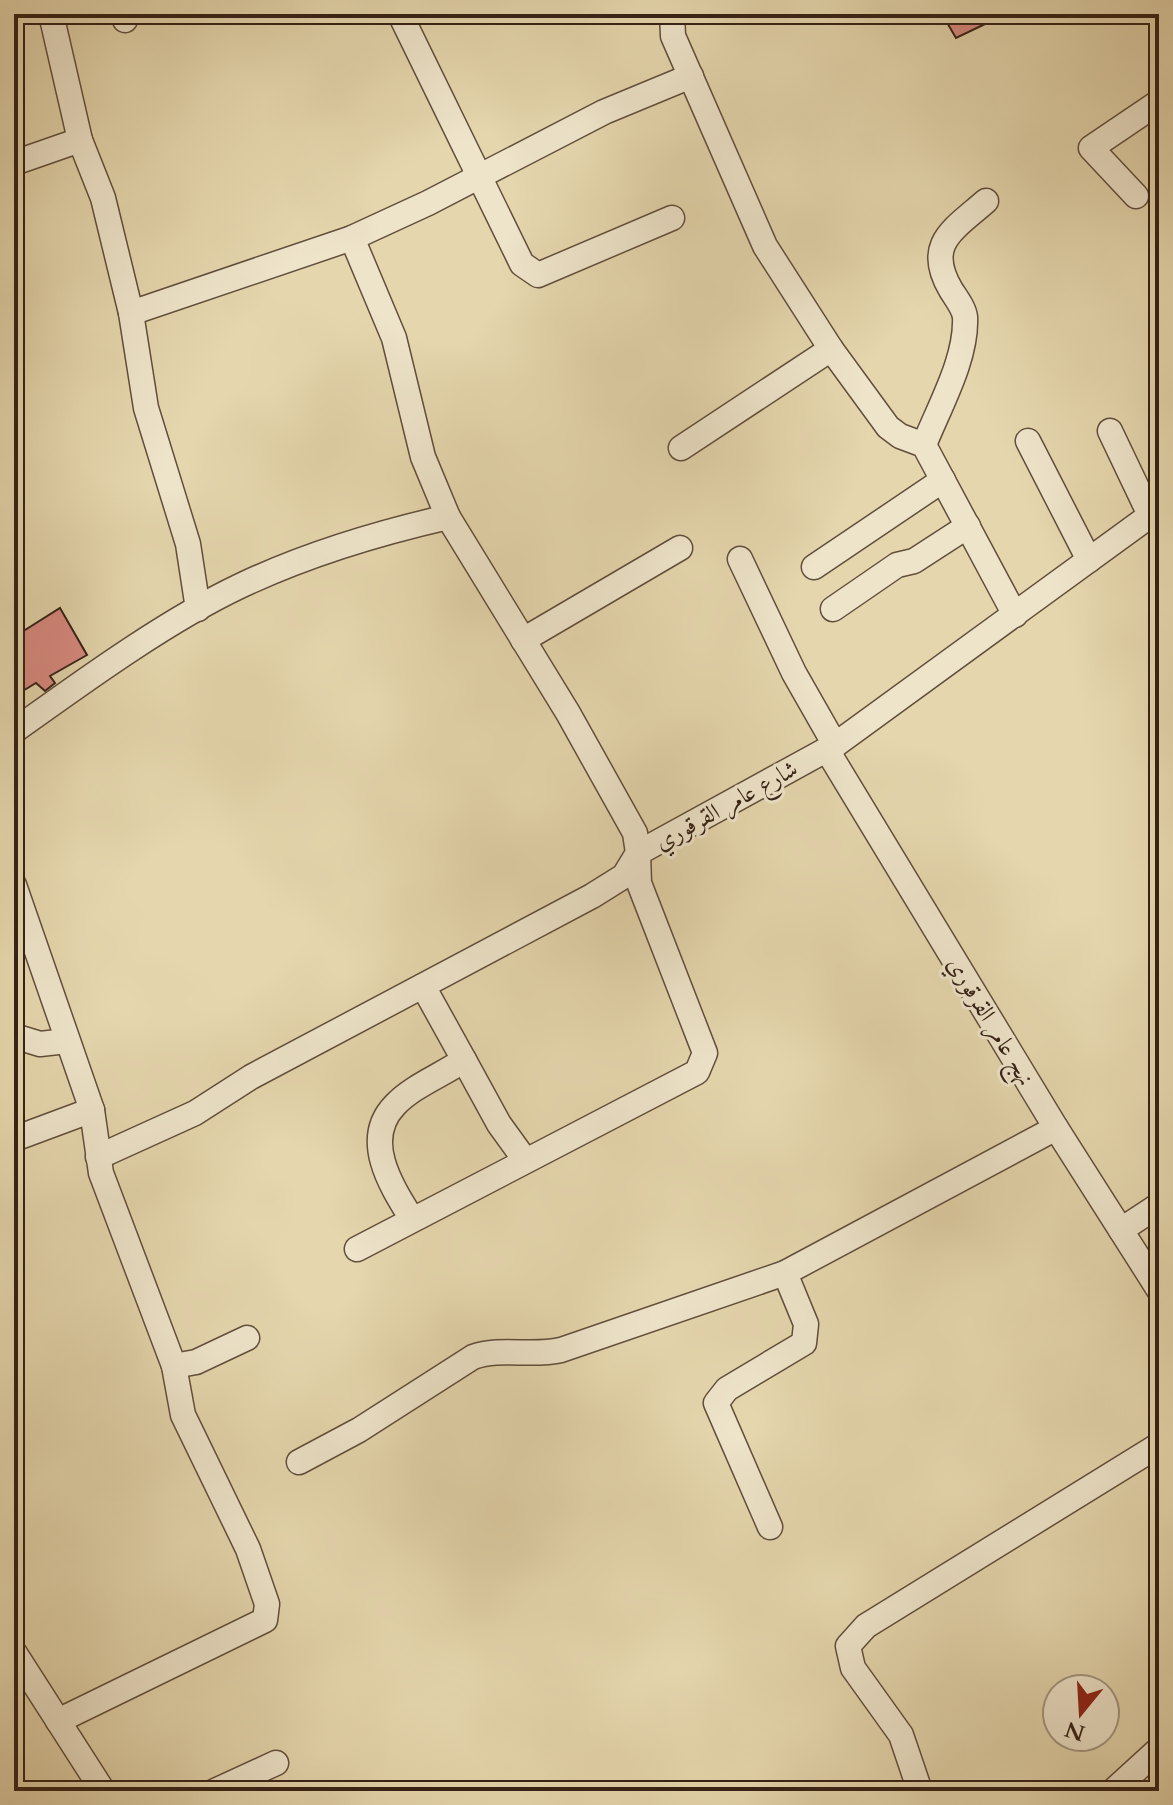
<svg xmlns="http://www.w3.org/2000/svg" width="1173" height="1805" font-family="Cardo,Amiri,serif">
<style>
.building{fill:#d98a81;stroke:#352116;stroke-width:2}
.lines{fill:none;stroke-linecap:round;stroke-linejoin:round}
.minor-casing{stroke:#614e3c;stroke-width:27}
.minor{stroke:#eee4ca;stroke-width:24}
.labels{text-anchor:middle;stroke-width:6;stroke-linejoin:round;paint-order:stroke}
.street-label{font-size:24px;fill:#352116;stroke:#eee4ca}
</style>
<rect width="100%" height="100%" fill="#e5d6ad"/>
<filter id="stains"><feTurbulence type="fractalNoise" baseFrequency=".0025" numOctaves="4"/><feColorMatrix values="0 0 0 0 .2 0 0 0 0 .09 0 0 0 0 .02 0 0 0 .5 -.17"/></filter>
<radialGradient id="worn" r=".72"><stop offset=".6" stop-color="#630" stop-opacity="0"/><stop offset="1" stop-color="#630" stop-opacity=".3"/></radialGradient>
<g class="building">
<polygon points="942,14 1006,14 956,38"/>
<polygon points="60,608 87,655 50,676 55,683 45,691 36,683 21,692 14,690 14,637"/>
</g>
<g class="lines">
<g class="minor-casing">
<g id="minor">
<polyline points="51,14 80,140 103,198 131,313 146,408 188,544 198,609"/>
<polyline points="123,14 125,20"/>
<polyline points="400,14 522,264 538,275 672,218"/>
<polyline points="672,14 673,36 765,246 831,349 888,427 900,436 924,445 1015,615"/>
<polyline points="14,163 80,140"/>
<polyline points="1136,196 1091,148 1159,102"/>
<polyline points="352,238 394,338 423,457 448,517"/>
<polyline points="131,313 352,238 428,203 604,112 691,76"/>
<polyline points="1110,431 1150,515"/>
<polyline points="1028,441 1089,560"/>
<path d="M924 445C939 407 967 359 965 317 964 308 956 298 951 290 924 244 953 230 986 201"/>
<polyline points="681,448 831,349"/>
<polyline points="740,559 794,673 835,745"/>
<polyline points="814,567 943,480"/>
<polyline points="833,609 897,565 914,561 968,526"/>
<polyline points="523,640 680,548"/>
<path d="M14 731C81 683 166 621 240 586 305 555 378 533 448 517L568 713 635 833 638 853 624 876 592 896 251 1077 195 1113 98 1157"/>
<polyline points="827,750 1056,1128 1159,1290"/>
<polyline points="14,885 92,1110 101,1173 174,1366 183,1415 248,1549 267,1604 265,1620 58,1721"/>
<polyline points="14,1036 40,1044 67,1041"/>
<polyline points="464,1060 499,1124 525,1160"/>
<polyline points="14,1139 92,1110"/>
<path d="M412 1219C392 1187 361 1140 395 1105 413 1086 442 1075 464 1060L423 986"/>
<polyline points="1121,1230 1159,1205"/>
<polyline points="357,1249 697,1072 705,1053 639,883 638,853 835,745 1159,509"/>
<polyline points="174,1366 196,1362 247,1338"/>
<path d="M299 1462 359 1430 473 1357C501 1347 531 1357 561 1350L785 1273 1056 1128"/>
<polyline points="770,1527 716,1403 727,1389 804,1343 806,1324 785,1273"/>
<polyline points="14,1652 103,1791"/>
<polyline points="215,1791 276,1763"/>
<polyline points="920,1791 901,1735 853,1668 848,1646 866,1626 1159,1445"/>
<polyline points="1113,1791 1159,1749"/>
</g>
</g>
<use href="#minor" class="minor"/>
</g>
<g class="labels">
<g class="street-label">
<text transform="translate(726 805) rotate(-29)" y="8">شارع عامر القرقوري</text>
<text transform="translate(991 1021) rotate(59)" y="8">نهج عامر القرقوري</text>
</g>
</g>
<rect width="1173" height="1805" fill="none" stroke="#e5d6ad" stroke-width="48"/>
<rect x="16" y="16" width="1141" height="1773" fill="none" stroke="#352116" stroke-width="4"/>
<rect x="24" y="24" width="1125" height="1757" fill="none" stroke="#352116" stroke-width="2"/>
<g transform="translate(1081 1713) rotate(198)"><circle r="38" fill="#eee4ca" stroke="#a49682" stroke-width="2"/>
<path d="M0-6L14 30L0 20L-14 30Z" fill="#8f2418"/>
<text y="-12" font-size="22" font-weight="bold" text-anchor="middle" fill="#352116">N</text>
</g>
<rect width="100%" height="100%" filter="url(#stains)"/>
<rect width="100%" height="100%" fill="url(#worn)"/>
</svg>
